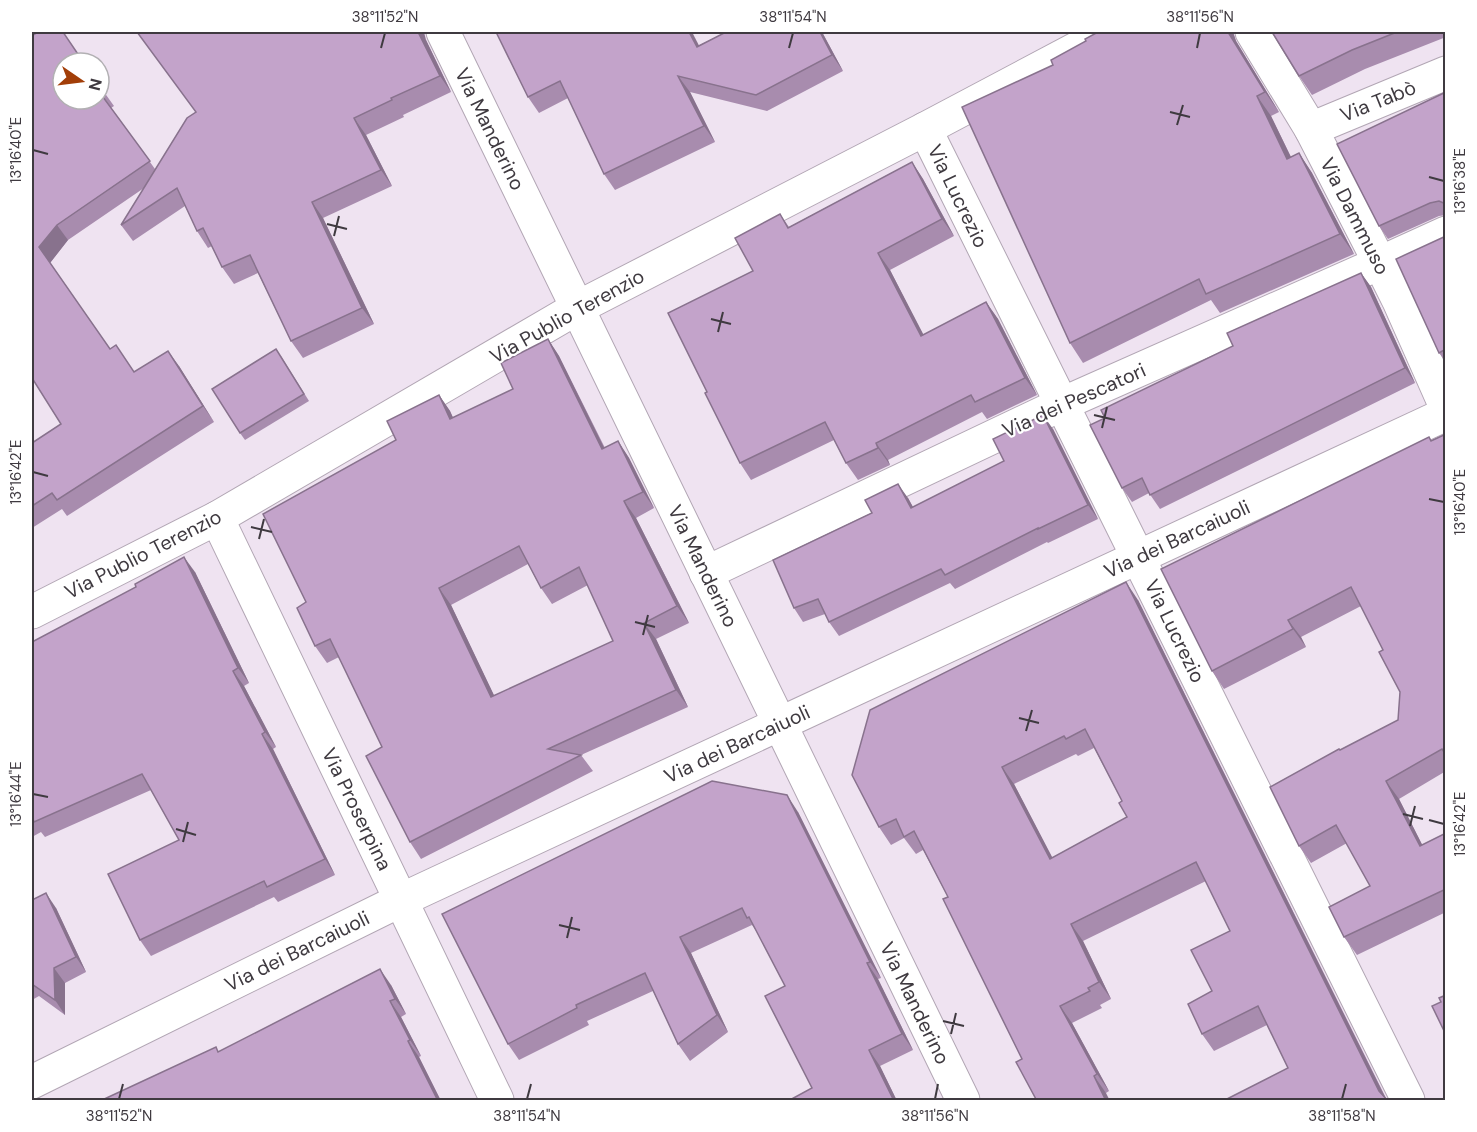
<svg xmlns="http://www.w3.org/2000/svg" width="1477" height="1132" font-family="'DM Sans',sans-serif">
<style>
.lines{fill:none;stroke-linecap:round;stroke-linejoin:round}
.minor-casing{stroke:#b2a6b4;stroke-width:35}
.minor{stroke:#fff;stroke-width:33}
.wall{fill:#a88cae;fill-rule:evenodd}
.shaded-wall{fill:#88728d}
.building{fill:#c3a3ca;stroke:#88728d;stroke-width:1.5;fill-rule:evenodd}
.ticks{fill:none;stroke:#3f3a40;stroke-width:2}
.labels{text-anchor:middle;stroke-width:4.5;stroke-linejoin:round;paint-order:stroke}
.street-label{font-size:20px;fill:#3f3a40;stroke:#fff}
.neatline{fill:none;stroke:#3f3a40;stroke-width:2}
.ticks-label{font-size:15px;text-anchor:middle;fill:#3f3a40}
</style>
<rect width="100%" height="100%" fill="#efe3f1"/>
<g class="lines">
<g class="minor-casing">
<g id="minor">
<polyline points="443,32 963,1100"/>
<polyline points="1252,32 1311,129 1385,273 1399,301 1446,407"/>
<polyline points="925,129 1408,1100"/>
<polyline points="1311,129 1446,73"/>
<polyline points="217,518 497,1100"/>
<polyline points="706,573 1062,404 1380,263 1446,233"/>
<polyline points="32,612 217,518 577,308 925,129 1108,32"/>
<polyline points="32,1082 401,900 1446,414"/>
</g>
</g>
<use href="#minor" class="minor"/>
</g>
<g class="wall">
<polygon points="496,32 699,45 726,32 822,32 843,71 767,111 690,92 715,142 615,190 604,174 568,98 539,113 528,97"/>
<polygon points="1233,32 1236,41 1279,112 1271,116 1291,157 1299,153 1312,173 1354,254 1220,313 1211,300 1083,363 1070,343 1053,65 1086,41"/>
<polygon points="1272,32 1446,32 1446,37 1365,69 1312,95 1299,76"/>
<polygon points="32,36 99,85 114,106 111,108 155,169 426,40 451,92 403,115 404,117 366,135 392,186 323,218 374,324 303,358 291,341 258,273 234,284 222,267 212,246 208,248 197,231 185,206 133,241 121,225 144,188 68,240 50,263 110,349 134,372 179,366 214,422 67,516 62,509 32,528 32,443 61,424"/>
<polygon points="1446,92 1446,215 1439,216 1388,239 1379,226"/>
<polygon points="912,162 923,179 954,236 890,270 923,335 986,302 998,319 1037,395 987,419 982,412 888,460 890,465 858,480 846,463 834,440 751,480 740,463 707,392 753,271 780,214 789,227"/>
<polygon points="1446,236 1446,362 1439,353"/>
<polygon points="1361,273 1371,287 1415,383 1160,509 1149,493 1132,502 1122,488 1105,418 1233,346"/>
<path d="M548 339 559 356 605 448 618 441 629 458 654 508 636 518 689 623 656 639 688 707 581 755 593 771 421 859 410 842 382 747 339 657 327 663 315 646 306 602 396 440 439 395 450 411 453 418 513 389ZM528 564 541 588 552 604 588 585 613 641 494 696 451 605Z"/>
<polygon points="281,356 309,401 245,440 240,433"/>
<polygon points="1053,429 1098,519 1048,543 1047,542 955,589 950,583 839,636 829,622 825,614 803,622 794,608 872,513 908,498 913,507 1004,461"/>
<polygon points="1446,434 1446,771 1399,799 1422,845 1446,833 1446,912 1357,955 1344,937 1370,886 1347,843 1311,863 1299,846 1340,750 1398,720 1400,692 1383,650 1361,606 1301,637 1306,647 1224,689 1212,671 1429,437 1432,441"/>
<polygon points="195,572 249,683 244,686 276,747 273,749 335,875 278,902 274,897 151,956 140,940 179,840 151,790 45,837 41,832 32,837 32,642"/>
<path d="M1138 600 1386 1098 1288 1068 1267 1025 1214 1051 1202 1034 1212 991 1230 931 1206 881 1083 941 1111 999 1100 1005 1102 1008 1072 1023 1109 1091 1106 1093 1022 1059 948 897 923 850 916 854 904 838 891 845 879 827ZM1094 748 1122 801 1127 817 1052 858 1014 784 1076 754 1078 756Z"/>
<polygon points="798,812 881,978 878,979 913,1050 880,1066 897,1101 788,1101 812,1088 785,986 757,932 752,925 691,953 728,1032 690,1061 678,1044 653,991 587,1021 589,1025 519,1060 508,1044"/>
<polygon points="32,900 56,908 86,972 65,983 65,1015 39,996 32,1000"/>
<polygon points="391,985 406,1014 401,1017 421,1056 419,1057 441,1101 100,1101 219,1052"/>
</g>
<g class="shaded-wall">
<polygon points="418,32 424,32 426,40 451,92 440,76"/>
<polygon points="689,32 692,32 708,63 697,47"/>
<polygon points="820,32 822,32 843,71 832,55"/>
<polygon points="1228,32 1233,32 1236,41 1279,112 1265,92"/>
<polygon points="678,76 690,92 715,142 704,126"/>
<polygon points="1257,96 1271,116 1301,178 1287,159"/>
<polygon points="354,118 366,135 392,186 381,170"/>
<polygon points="1299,153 1312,173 1354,254 1340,234"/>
<polygon points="912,162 923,179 954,236 942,219"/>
<polygon points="312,202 323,218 374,324 362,308"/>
<polygon points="57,225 68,240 50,263 39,247"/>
<polygon points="878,253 890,270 933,353 921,336"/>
<polygon points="1361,273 1371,287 1415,383 1405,368"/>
<polygon points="986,302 998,319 1037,395 1025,378"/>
<polygon points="548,339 559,356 613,466 602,449"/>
<polygon points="168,351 179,366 214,422 203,406"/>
<polygon points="439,395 450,411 461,435 450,419"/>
<polygon points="1043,415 1053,429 1098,519 1088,505"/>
<polygon points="618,441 629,458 654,508 643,492"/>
<polygon points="876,443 888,460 890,465 878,448"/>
<polygon points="898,484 908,498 921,522 911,508"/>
<polygon points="624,501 636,518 689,623 677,606"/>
<polygon points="184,557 195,572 249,683 238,668"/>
<polygon points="1126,582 1138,600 1387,1101 1379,1091"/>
<polygon points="439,588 451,605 503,714 491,697"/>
<polygon points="1288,620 1301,637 1306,647 1293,629"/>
<polygon points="644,623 656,639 688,707 676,690"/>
<polygon points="233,671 244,686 276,747 265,732"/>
<polygon points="262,734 273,749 335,875 325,859"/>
<polygon points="1002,767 1014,784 1062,876 1050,859"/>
<polygon points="1386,781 1399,799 1432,864 1420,846"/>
<polygon points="787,795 798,812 881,978 870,962"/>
<polygon points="46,893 56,908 86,972 76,957"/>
<polygon points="1071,924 1083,941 1111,999 1099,982"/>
<polygon points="680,937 691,953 728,1032 717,1015"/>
<polygon points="867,963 878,979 913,1050 902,1034"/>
<polygon points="54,968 65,983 65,1015 55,1000"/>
<polygon points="380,969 391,985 406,1014 395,999"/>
<polygon points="390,1001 401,1017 421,1056 410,1040"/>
<polygon points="1060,1006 1072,1023 1109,1091 1097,1074"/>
<polygon points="408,1041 419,1057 441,1101 438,1101"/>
<polygon points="869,1050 880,1066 897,1101 894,1101"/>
<polygon points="1094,1076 1106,1093 1110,1101 1106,1101"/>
</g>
<g class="building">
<polygon points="38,32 63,32 84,63 63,63 63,99 99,99 99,85 103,91 100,93 150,161 57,225 39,247 110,349 116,345 134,372 168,351 203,406 57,500 52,493 32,506 32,443 61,424 32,378 32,36"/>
<polygon points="137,32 418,32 440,76 391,98 392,100 354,118 381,170 312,202 362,308 291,341 250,255 222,267 203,228 197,231 177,188 121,225 187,118 196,112"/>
<polygon points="496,32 689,32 697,47 726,32 820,32 832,55 756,95 678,76 704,126 604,174 560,81 528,97"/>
<polygon points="1098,32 1228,32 1265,92 1257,96 1287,159 1299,153 1340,234 1206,294 1199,279 1070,343 962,107 1053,65 1051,60 1086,41 1085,39"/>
<polygon points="1272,32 1397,32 1352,50 1299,76"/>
<polygon points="1446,92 1446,204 1439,201 1430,203 1379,226 1337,144"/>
<polygon points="912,162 942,219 878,253 921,336 986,302 1025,378 975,402 971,395 876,443 878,448 846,463 825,422 740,463 705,393 707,392 668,313 753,271 735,238 780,214 788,228"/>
<polygon points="1446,236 1446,349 1439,353 1396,259"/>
<polygon points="1361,273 1405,368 1150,495 1142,478 1122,488 1090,425 1105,418 1101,410 1233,346 1227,333"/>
<path d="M548 339 602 449 618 441 643 492 624 501 677 606 644 623 676 690 548 749 581 755 410 842 366 756 382 747 330 639 315 646 297 608 306 602 263 514 396 440 387 421 439 395 450 419 513 389 501 363ZM519 546 541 588 579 567 613 641 491 697 439 588Z"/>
<polygon points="276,349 304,394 240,433 212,389"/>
<polygon points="1043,415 1088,505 1038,529 1038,528 945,575 941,569 829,622 818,599 794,608 773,560 872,513 865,500 898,484 911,508 1004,461 993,439"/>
<polygon points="1446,434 1446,755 1442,749 1386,781 1420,846 1446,833 1446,889 1344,937 1329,907 1370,886 1336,825 1299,846 1270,787 1339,749 1340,750 1398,720 1400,692 1379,652 1383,650 1351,587 1288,620 1293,629 1212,671 1161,569 1429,437 1431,441"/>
<polygon points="184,557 238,668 233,671 265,732 262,734 325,859 267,887 264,881 140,940 108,874 179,840 142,774 34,822 32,816 32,642 136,587 135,584"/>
<path d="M1126 582 1379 1091 1388 1101H1223L1288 1068 1258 1006 1202 1034 1188 1004 1212 991 1191 950 1230 931 1196 862 1071 924 1099 982 1088 988 1090 991 1060 1006 1097 1074 1094 1076 1106 1101H1037L1016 1062 1022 1059 943 899 948 897 914 831 904 837 896 819 879 827 852 775 870 710ZM1085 729 1122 801 1119 803 1127 817 1050 859 1002 767 1064 736 1066 739Z"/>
<polygon points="712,781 787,795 870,962 867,963 902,1034 869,1050 894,1101 788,1101 812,1088 765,996 785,986 749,917 747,918 742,908 680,937 717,1015 678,1044 645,973 576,1005 577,1008 508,1044 442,914"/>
<polygon points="46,893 76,957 54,968 55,1000 32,984 32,900"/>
<polygon points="380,969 395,999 390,1001 410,1040 408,1041 438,1101 255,1101 254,1099 250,1101 100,1101 216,1047 218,1052"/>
<polygon points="1446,995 1446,1035 1432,1006 1441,1002 1439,998"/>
</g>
<path class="ticks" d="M381 48 385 33M789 48 793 33M1197 48 1200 33M1170 112 1190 117M1177 125 1183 105M33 150 48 154M1429 177 1444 181M327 224 347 229M334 236 339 216M711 319 731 324M718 332 723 312M1094 415 1115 420M1102 428 1107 407M33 472 48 476M1429 499 1444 502M251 527 272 532M259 539 264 519M635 622 655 627M643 635 648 615M1019 718 1039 723M1026 731 1032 710M33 794 48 797M1403 814 1423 819M1429 820 1444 824M1410 826 1415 806M176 829 196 835M183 842 188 822M559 925 580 930M567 938 572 917M943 1021 964 1026M951 1034 956 1013M119 1099 123 1084M527 1099 531 1084M935 1099 938 1084M1342 1099 1346 1084"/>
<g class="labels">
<g class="street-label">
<text transform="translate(1378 101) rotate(-22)" y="7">Via Tabò</text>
<text transform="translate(490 129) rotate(64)" y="7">Via Manderino</text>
<text transform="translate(958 196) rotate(64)" y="7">Via Lucrezio</text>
<text transform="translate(1355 216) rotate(63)" y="7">Via Dammuso</text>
<text transform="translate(567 316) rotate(-29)" y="7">Via Publio Terenzio</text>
<text transform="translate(1074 400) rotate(-24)" y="7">Via dei Pescatori</text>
<text transform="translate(1177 539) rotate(-25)" y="7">Via dei Barcaiuoli</text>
<text transform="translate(143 554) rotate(-27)" y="7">Via Publio Terenzio</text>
<text transform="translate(703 566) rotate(64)" y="7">Via Manderino</text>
<text transform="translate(1175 631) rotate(64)" y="7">Via Lucrezio</text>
<text transform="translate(737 744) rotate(-25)" y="7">Via dei Barcaiuoli</text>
<text transform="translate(357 809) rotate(64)" y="7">Via Proserpina</text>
<text transform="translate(297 951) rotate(-26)" y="7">Via dei Barcaiuoli</text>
<text transform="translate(915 1003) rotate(64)" y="7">Via Manderino</text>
</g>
</g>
<rect width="1477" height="1132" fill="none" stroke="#ffffff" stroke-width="66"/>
<g transform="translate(81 81) rotate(104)"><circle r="28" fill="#ffffff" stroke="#b2b0b3" stroke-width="1.5"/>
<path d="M0-4.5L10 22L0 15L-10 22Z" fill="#a23e08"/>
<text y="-9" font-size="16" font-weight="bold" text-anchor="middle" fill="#3f3a40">N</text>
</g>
<rect x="33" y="33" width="1411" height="1066" class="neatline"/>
<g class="ticks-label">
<text x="385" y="22">38°11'52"N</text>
<text x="793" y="22">38°11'54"N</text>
<text x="1200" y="22">38°11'56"N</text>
<text transform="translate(16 150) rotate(-90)" y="5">13°16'40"E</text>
<text transform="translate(1460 181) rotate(-90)" y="5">13°16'38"E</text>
<text transform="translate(16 472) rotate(-90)" y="5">13°16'42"E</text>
<text transform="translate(1460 502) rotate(-90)" y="5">13°16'40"E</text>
<text transform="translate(16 794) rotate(-90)" y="5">13°16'44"E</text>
<text transform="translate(1460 824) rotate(-90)" y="5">13°16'42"E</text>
<text x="119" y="1121">38°11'52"N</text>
<text x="527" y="1121">38°11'54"N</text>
<text x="935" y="1121">38°11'56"N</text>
<text x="1342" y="1121">38°11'58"N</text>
</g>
</svg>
